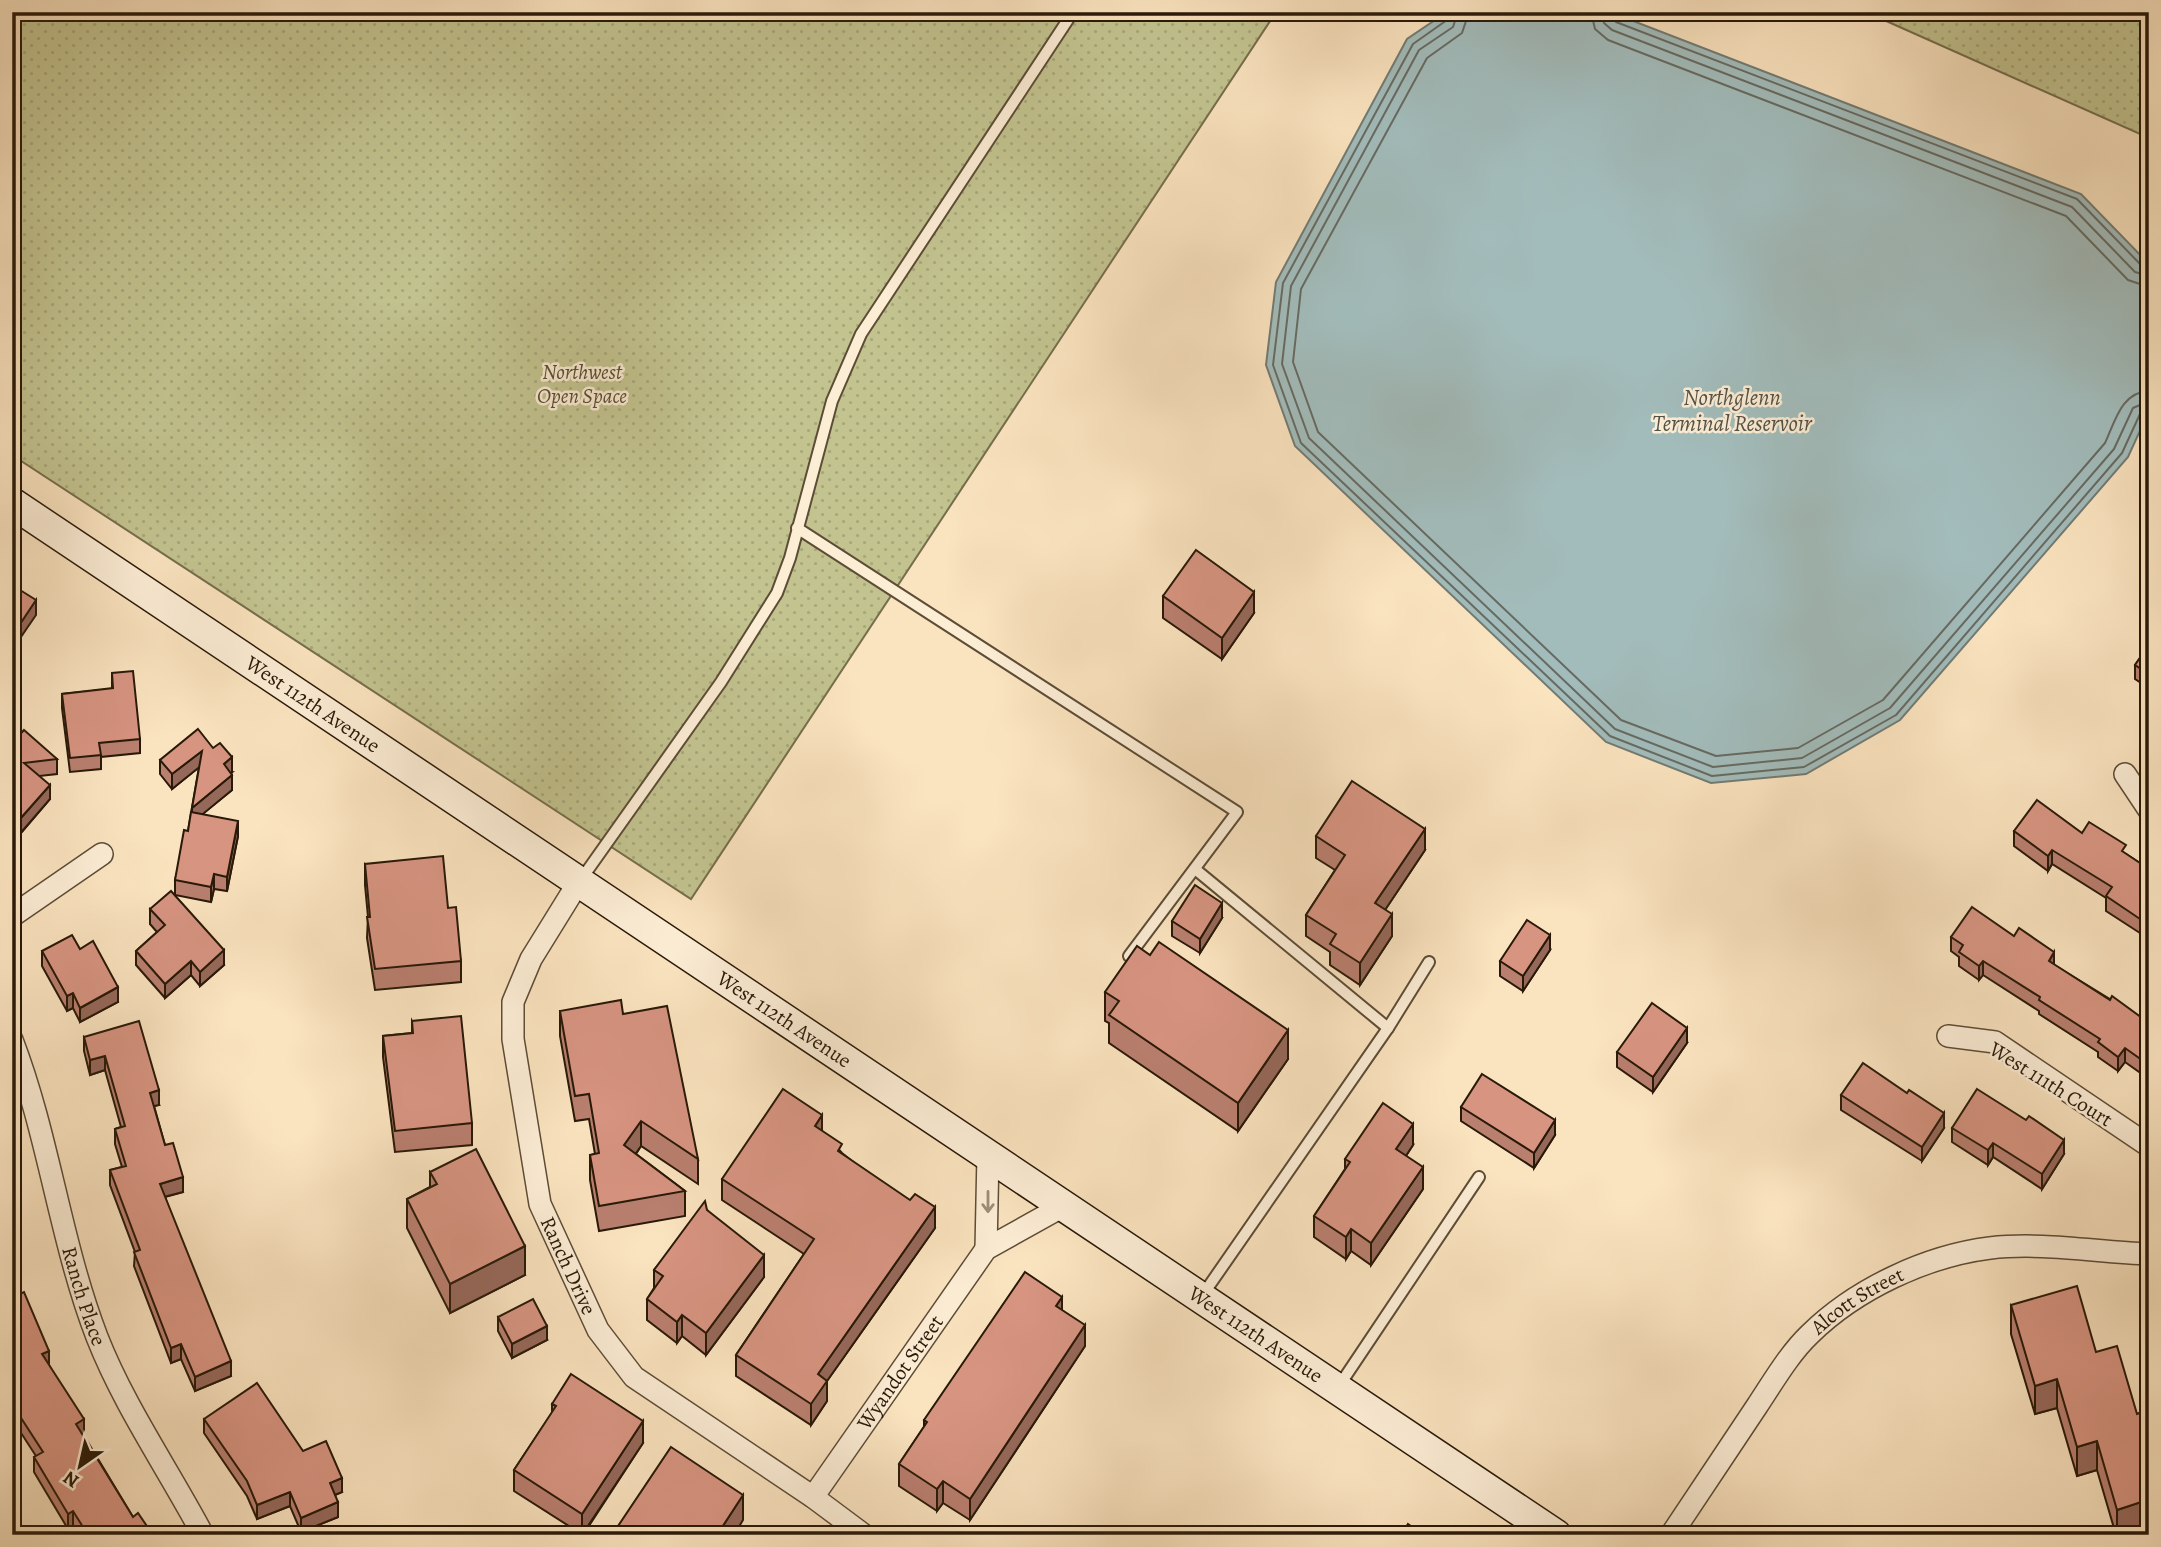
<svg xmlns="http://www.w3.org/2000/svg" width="2161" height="1547" font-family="Alegreya,serif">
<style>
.green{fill:url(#green-dots);stroke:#766e4c;stroke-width:2}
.water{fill:#a2bcbb;stroke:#727b73;stroke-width:2}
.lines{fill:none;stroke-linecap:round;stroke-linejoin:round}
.shore{stroke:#666a62;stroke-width:2}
.lane-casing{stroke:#5d4c36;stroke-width:14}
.street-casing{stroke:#5d4c36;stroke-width:24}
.secondary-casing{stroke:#291908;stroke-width:33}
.lane{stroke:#fcedd5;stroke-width:10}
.street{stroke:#fcedd5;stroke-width:21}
.secondary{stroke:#fcedd5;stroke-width:30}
.wall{fill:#b97f6f;stroke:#291908;stroke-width:2}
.shaded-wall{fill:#96685a;stroke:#291908;stroke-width:2}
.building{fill:#d79481;stroke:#291908;stroke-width:2}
.oneway{stroke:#9d8e79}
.labels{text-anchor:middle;stroke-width:5;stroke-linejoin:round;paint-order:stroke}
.park-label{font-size:21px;font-style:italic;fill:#574c30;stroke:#fcedd5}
.street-label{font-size:21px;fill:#291908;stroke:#fcedd5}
.water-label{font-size:23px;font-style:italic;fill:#535247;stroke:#fcedd5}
</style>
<defs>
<pattern id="green-dots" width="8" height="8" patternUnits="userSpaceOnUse" patternTransform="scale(1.75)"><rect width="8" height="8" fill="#c2c38f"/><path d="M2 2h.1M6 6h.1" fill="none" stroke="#a7a77a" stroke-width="1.8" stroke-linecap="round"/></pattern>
</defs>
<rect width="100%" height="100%" fill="#fae3bf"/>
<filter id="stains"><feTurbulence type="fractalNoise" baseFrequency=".00286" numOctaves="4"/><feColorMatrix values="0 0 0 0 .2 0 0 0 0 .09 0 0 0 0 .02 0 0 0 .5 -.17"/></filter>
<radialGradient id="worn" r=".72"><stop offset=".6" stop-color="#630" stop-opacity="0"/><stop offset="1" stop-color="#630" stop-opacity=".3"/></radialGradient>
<g class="green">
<polygon points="12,12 1276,12 691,899 12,455"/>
<polygon points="1866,12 2149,12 2149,138"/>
</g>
<polygon class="water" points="1447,12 1610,12 2081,194 2148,263 2149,411 2128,457 1900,720 1806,774 1711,783 1606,742 1295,446 1266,365 1276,282 1407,39"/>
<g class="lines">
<g class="shore">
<polyline points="1450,12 1447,20 1413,44 1283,283 1273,365 1301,443 1610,736 1712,776 1804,767 1896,715 2122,453 2140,414 2149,410"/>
<polyline points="1458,12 1453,27 1419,50 1291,286 1282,364 1309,438 1615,729 1713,767 1802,758 1890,708 2114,449 2133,408 2149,401"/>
<path d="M1469 12 1462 33 1427 58 1301 289 1293 362 1318 432 1621 720 1716 756 1798 748 1883 700 2105 443C2115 422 2121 392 2149 391"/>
<polyline points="1591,12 1595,29 1608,40 2066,216 2128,280 2149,287"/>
<polyline points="1602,12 1604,23 1612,30 2072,207 2135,272 2149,276"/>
<polyline points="1611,12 1616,22 2077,199 2141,265 2149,268"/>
</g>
<g class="lane-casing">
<g id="lane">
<polyline points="797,528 1237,812 1129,956"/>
<polyline points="1195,869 1388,1028 1429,962"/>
<polyline points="580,881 721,682 777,593 790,558 832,401 861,334 1073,12"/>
<polyline points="1202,1296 1388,1028"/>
<polyline points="1339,1386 1479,1177"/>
</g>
</g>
<g class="street-casing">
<g id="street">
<polyline points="2125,774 2149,810"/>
<path id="s1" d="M578 883 531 959 513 1002V1039L540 1204 598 1330 634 1377 813 1497 864 1535"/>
<polyline points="12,916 102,854"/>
<polyline points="1948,1036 1995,1042 2149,1146"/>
<path id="s2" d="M12 1040C49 1136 60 1241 97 1337 124 1406 168 1469 203 1535"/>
<polyline points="986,1249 988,1154"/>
<path id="s3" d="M813 1497 986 1249 1065 1205"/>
<path id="s4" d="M1671 1535C1700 1492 1728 1449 1757 1406 1773 1382 1789 1354 1810 1334 1856 1289 1926 1256 1990 1248 2042 1242 2096 1252 2149 1254"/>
</g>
</g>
<g class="secondary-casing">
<g id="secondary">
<path id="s5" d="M12 503 1556 1535"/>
</g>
</g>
<use href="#lane" class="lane"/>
<use href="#street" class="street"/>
<use href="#secondary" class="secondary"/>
</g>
<g class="wall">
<polygon points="1163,596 1254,613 1222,659 1163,618"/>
<polygon points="2149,645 2149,695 2144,691 2144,685 2135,679 2135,665"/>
<polygon points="112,673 140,739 140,753 101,757 101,769 70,772 62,708 62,694 112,689"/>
<polygon points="12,743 57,759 57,774 39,776 50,799 15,840 16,856 12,859"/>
<polygon points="160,760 232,772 230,773 232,790 202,814 238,836 227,891 214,889 211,902 175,895 175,880 188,831 199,767 172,789 160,774"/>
<polygon points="2014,831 2082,833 2126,854 2149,869 2149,929 2148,928 2143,935 2106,911 2106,898 2052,864 2048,871 2014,846"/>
<polygon points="1316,836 1425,850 1385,910 1392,936 1360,985 1330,965 1330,952 1306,936 1306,915 1335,870 1316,858"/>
<polygon points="365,864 448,908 461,961 461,982 375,990 367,938 368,917 365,885"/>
<polygon points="150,909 224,965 200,986 191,975 165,998 136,965 136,951 157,932 150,924"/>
<polygon points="1222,918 1200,953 1172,936 1172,921"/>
<polygon points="1951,937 2054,965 2149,1023 2149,1079 2125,1062 2118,1071 2098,1057 2098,1052 2039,1014 2039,1011 1983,975 1979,980 1959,966 1959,957 1951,951"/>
<polygon points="80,949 118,1002 80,1022 73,1008 67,1011 42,966 42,951"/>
<polygon points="1550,950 1523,991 1500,976 1500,961"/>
<polygon points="1150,955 1288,1059 1238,1131 1109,1043 1109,1023 1105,1021 1105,992"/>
<polygon points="560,1011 623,1014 698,1159 698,1184 641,1146 636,1154 685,1191 685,1216 599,1231 590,1180 590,1155 595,1154 589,1119 575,1121 560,1036"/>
<polygon points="412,1021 472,1123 472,1145 395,1152 383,1057 383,1036 412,1033"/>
<polygon points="84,1037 159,1105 154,1106 165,1145 183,1192 165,1197 231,1376 195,1391 181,1359 171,1363 134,1266 135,1252 110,1185 110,1170 122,1167 115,1144 115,1129 121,1127 105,1070 90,1075 84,1051"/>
<polygon points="1687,1043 1653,1092 1617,1067 1617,1052"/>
<polygon points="1841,1095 1944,1128 1922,1161 1841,1110"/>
<polygon points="1461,1107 1555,1135 1534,1168 1461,1121"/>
<polygon points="1952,1128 2064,1154 2042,1189 1993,1157 1988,1165 1952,1142"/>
<polygon points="822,1131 842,1153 935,1228 827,1381 827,1401 811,1425 736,1376 736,1355 804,1254 722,1200 722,1179"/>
<polygon points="1413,1145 1406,1156 1423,1189 1371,1265 1351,1251 1346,1259 1314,1237 1314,1216 1345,1169 1345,1159"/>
<polygon points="430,1172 525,1275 450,1313 407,1228 407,1199 430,1187"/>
<polygon points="707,1210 764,1277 706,1355 682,1336 677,1343 647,1320 647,1299 654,1288 654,1270"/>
<polygon points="12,1275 18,1295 49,1365 84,1434 83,1434 133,1517 153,1535 79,1535 73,1526 68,1529 34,1472 34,1457 36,1456 12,1419"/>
<polygon points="2011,1305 2096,1352 2137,1414 2149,1410 2149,1535 2142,1535 2141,1531 2128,1535 2116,1535 2097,1470 2077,1476 2057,1408 2035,1414 2011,1334"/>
<polygon points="1062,1310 1085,1346 970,1520 943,1503 937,1511 899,1486 899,1464 924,1427 924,1420"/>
<polygon points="498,1317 547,1340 512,1358 498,1331"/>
<polygon points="552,1404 643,1443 583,1535 514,1491 514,1470 552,1413"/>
<polygon points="204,1419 303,1451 342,1492 335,1495 338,1517 301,1532 290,1506 257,1519 247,1496 204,1433"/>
</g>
<g class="shaded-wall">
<polygon points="1254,592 1254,613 1222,659 1222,638"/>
<polygon points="36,600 36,615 12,650 12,636"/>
<polygon points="202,751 202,765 172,789 172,774"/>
<polygon points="232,757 232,772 224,779 224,764"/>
<polygon points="232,775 232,790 192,823 192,808"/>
<polygon points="50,785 50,799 12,843 12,828"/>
<polygon points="238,821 238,836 227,891 227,877"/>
<polygon points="1425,829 1425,850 1375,925 1375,903"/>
<polygon points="16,841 16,856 12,859 12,844"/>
<polygon points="2052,850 2052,864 2048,871 2048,856"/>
<polygon points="214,874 214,889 211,902 211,887"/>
<polygon points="1222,903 1222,918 1200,953 1200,939"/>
<polygon points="1392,914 1392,936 1360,985 1360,963"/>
<polygon points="2148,914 2148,928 2143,935 2143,921"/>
<polygon points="1550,935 1550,950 1523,991 1523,976"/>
<polygon points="224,950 224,965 200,986 200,972"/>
<polygon points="2054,952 2054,966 2049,961"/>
<polygon points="191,961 191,975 165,998 165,984"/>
<polygon points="1983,961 1983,975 1979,980 1979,966"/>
<polygon points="118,987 118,1002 80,1022 80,1008"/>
<polygon points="73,993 73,1008 67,1011 67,996"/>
<polygon points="1687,1028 1687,1043 1653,1092 1653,1077"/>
<polygon points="1288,1030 1288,1059 1238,1131 1238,1103"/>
<polygon points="2125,1048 2125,1062 2118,1071 2118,1057"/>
<polygon points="105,1056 105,1070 90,1075 90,1060"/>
<polygon points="159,1090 159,1105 150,1107 150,1093"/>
<polygon points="1944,1113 1944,1128 1922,1161 1922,1147"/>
<polygon points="822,1115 822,1136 815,1126"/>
<polygon points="1555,1120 1555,1135 1534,1168 1534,1153"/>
<polygon points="641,1121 641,1146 624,1170 624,1145"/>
<polygon points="1413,1124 1413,1145 1396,1171 1396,1149"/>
<polygon points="2064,1140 2064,1154 2042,1189 2042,1174"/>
<polygon points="1993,1143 1993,1157 1988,1165 1988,1150"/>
<polygon points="1423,1167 1423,1189 1371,1265 1371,1243"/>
<polygon points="183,1177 183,1192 160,1198 160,1184"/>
<polygon points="935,1207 935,1228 827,1381 827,1401 811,1425 811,1404 818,1374"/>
<polygon points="1351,1229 1351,1251 1346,1259 1346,1237"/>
<polygon points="525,1246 525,1275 450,1313 450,1284"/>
<polygon points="18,1249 18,1264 12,1265 12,1251"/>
<polygon points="764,1255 764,1277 706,1355 706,1333"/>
<polygon points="1062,1297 1062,1318 1056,1306"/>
<polygon points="682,1315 682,1336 677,1343 677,1322"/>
<polygon points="1085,1325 1085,1346 970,1520 970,1499"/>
<polygon points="547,1326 547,1340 512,1358 512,1344"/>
<polygon points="181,1344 181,1359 171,1363 171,1348"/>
<polygon points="49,1351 49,1366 42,1354"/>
<polygon points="231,1361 231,1376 195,1391 195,1377"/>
<polygon points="2057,1379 2057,1408 2035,1414 2035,1386"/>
<polygon points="84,1419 84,1434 76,1438 76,1424"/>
<polygon points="643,1421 643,1443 582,1535 582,1514"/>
<polygon points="2097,1441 2097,1470 2077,1476 2077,1447"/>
<polygon points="342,1478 342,1492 330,1497 330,1483"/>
<polygon points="943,1481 943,1503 937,1511 937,1489"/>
<polygon points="290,1492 290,1506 257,1519 257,1505"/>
<polygon points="743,1495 743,1520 734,1535 717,1535"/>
<polygon points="338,1502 338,1517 301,1532 301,1518"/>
<polygon points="2141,1502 2141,1531 2128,1535 2117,1535 2117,1510"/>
<polygon points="73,1511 73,1526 68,1529 68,1514"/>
</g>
<g class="building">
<polygon points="1196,550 1254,592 1222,638 1163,596"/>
<polygon points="12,585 36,600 12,636"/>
<polygon points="2149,645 2149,680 2144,677 2147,673 2135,665"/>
<polygon points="133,671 140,739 99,743 101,755 70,758 62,694 113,688 112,673"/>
<polygon points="198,729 213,748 220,743 232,757 224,764 232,775 192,808 202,751 172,774 160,760"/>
<polygon points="24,730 57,759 24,763 50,785 12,828 12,743"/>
<polygon points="1352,781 1425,829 1375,903 1392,914 1360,963 1330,944 1336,934 1306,915 1345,855 1316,836"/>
<polygon points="2037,800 2082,833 2089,822 2126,845 2122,851 2149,869 2149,915 2148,914 2143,921 2106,896 2112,887 2052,850 2048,856 2014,831"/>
<polygon points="191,812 238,821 227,877 214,874 211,887 175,880 184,830 188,831"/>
<polygon points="12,836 16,841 12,844"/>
<polygon points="443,856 448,908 456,907 461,961 375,969 367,917 370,917 365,864"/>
<polygon points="1195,885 1222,903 1200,939 1172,921"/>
<polygon points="171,891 224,950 200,972 191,961 165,984 136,951 165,925 150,909"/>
<polygon points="1972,907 2014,936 2019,928 2054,952 2049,961 2110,1000 2112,996 2149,1023 2149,1065 2125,1048 2118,1057 2098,1042 2100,1039 2039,1000 2040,997 1983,961 1979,966 1959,952 1963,945 1951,937"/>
<polygon points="1527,920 1550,935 1523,976 1500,961"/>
<polygon points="72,935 80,949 93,941 118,987 80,1008 73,993 67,996 42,951"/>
<polygon points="1159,942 1288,1030 1238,1103 1109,1015 1119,1001 1105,992 1137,946 1150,955"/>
<polygon points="621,1000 623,1014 667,1006 698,1159 641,1121 624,1145 685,1191 599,1206 590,1155 599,1153 589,1094 575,1096 560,1011"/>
<polygon points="1652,1003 1687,1028 1653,1077 1617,1052"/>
<polygon points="461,1016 472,1123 395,1131 383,1036 413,1033 412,1021"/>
<polygon points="139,1021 159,1090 150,1093 165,1145 173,1143 183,1177 160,1184 231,1361 195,1377 181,1344 171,1348 134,1252 140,1250 110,1170 126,1166 115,1129 125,1126 105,1056 90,1060 84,1037"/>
<polygon points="1863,1063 1907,1093 1909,1090 1944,1113 1922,1147 1841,1095"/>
<polygon points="1482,1074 1555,1120 1534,1153 1461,1107"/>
<polygon points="783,1089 822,1115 815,1126 842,1144 838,1151 910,1200 915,1194 935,1207 818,1374 827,1381 811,1404 736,1355 814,1239 722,1179"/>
<polygon points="1977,1089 2026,1120 2029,1116 2064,1140 2042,1174 1993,1143 1988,1150 1952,1128"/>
<polygon points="1383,1103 1413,1124 1396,1149 1423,1167 1371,1243 1351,1229 1346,1237 1314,1216 1350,1162 1345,1159"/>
<polygon points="476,1149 525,1246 450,1284 407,1199 437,1184 430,1172"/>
<polygon points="705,1201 707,1210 764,1255 706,1333 682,1315 677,1322 647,1299 663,1276 654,1270"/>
<polygon points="12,1230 18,1249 12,1251"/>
<polygon points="1025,1272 1062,1297 1056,1306 1085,1325 970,1499 943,1481 937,1489 899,1464 927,1422 924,1420"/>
<polygon points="12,1275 18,1295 24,1292 49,1351 42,1354 84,1419 76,1424 133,1517 138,1513 153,1535 88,1535 73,1511 68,1514 34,1457 43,1452 12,1404"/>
<polygon points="2077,1286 2096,1352 2117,1346 2137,1414 2149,1410 2149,1526 2141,1502 2117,1510 2097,1441 2077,1447 2057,1379 2035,1386 2011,1305"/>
<polygon points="533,1299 547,1326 512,1344 498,1317"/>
<polygon points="571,1374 643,1421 582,1514 514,1470 556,1406 552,1404"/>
<polygon points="257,1383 303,1451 326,1441 342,1478 330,1483 338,1502 301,1518 290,1492 257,1505 247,1481 204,1419"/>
<polygon points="671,1447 743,1495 717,1535 711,1535 708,1532 706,1535 612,1535"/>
<polygon points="1408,1524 1424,1535 1401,1535"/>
<polygon points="1373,1528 1384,1535 1368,1535"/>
</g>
<defs><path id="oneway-shaft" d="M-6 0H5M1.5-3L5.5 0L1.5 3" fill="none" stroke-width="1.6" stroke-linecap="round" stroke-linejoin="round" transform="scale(1.75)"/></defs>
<use class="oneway" href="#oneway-shaft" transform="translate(988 1202) rotate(90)"/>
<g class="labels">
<g class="park-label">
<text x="582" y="379">Northwest<tspan x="582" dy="24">Open Space</tspan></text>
</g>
<g class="street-label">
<text dy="7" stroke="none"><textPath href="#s5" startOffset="362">West 112th Avenue</textPath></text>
<text dy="7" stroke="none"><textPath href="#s5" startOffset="929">West 112th Avenue</textPath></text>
<text transform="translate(2051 1084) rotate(32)" y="7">West 111th Court</text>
<text dy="7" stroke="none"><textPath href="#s1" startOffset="408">Ranch Drive</textPath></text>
<text dy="7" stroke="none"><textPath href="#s2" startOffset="266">Ranch Place</textPath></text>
<text dy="7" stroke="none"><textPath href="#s4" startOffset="303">Alcott Street</textPath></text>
<text dy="7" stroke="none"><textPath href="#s5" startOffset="1496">West 112th Avenue</textPath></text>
<text dy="7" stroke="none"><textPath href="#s3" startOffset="152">Wyandot Street</textPath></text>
</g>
<g class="water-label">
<text x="1732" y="405">Northglenn<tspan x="1732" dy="26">Terminal Reservoir</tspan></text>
</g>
</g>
<rect width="2161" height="1547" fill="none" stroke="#fae3bf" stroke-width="42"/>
<rect x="14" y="14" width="2133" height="1519" fill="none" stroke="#291908" stroke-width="3.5"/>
<rect x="21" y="21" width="2119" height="1505" fill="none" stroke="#291908" stroke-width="2"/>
<g transform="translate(80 1466) rotate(214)" stroke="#fcedd5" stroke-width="5" paint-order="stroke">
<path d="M0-5L12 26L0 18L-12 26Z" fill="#291908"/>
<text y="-10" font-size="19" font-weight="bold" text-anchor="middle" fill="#291908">N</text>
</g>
<rect width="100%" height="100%" filter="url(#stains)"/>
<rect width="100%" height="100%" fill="url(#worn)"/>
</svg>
